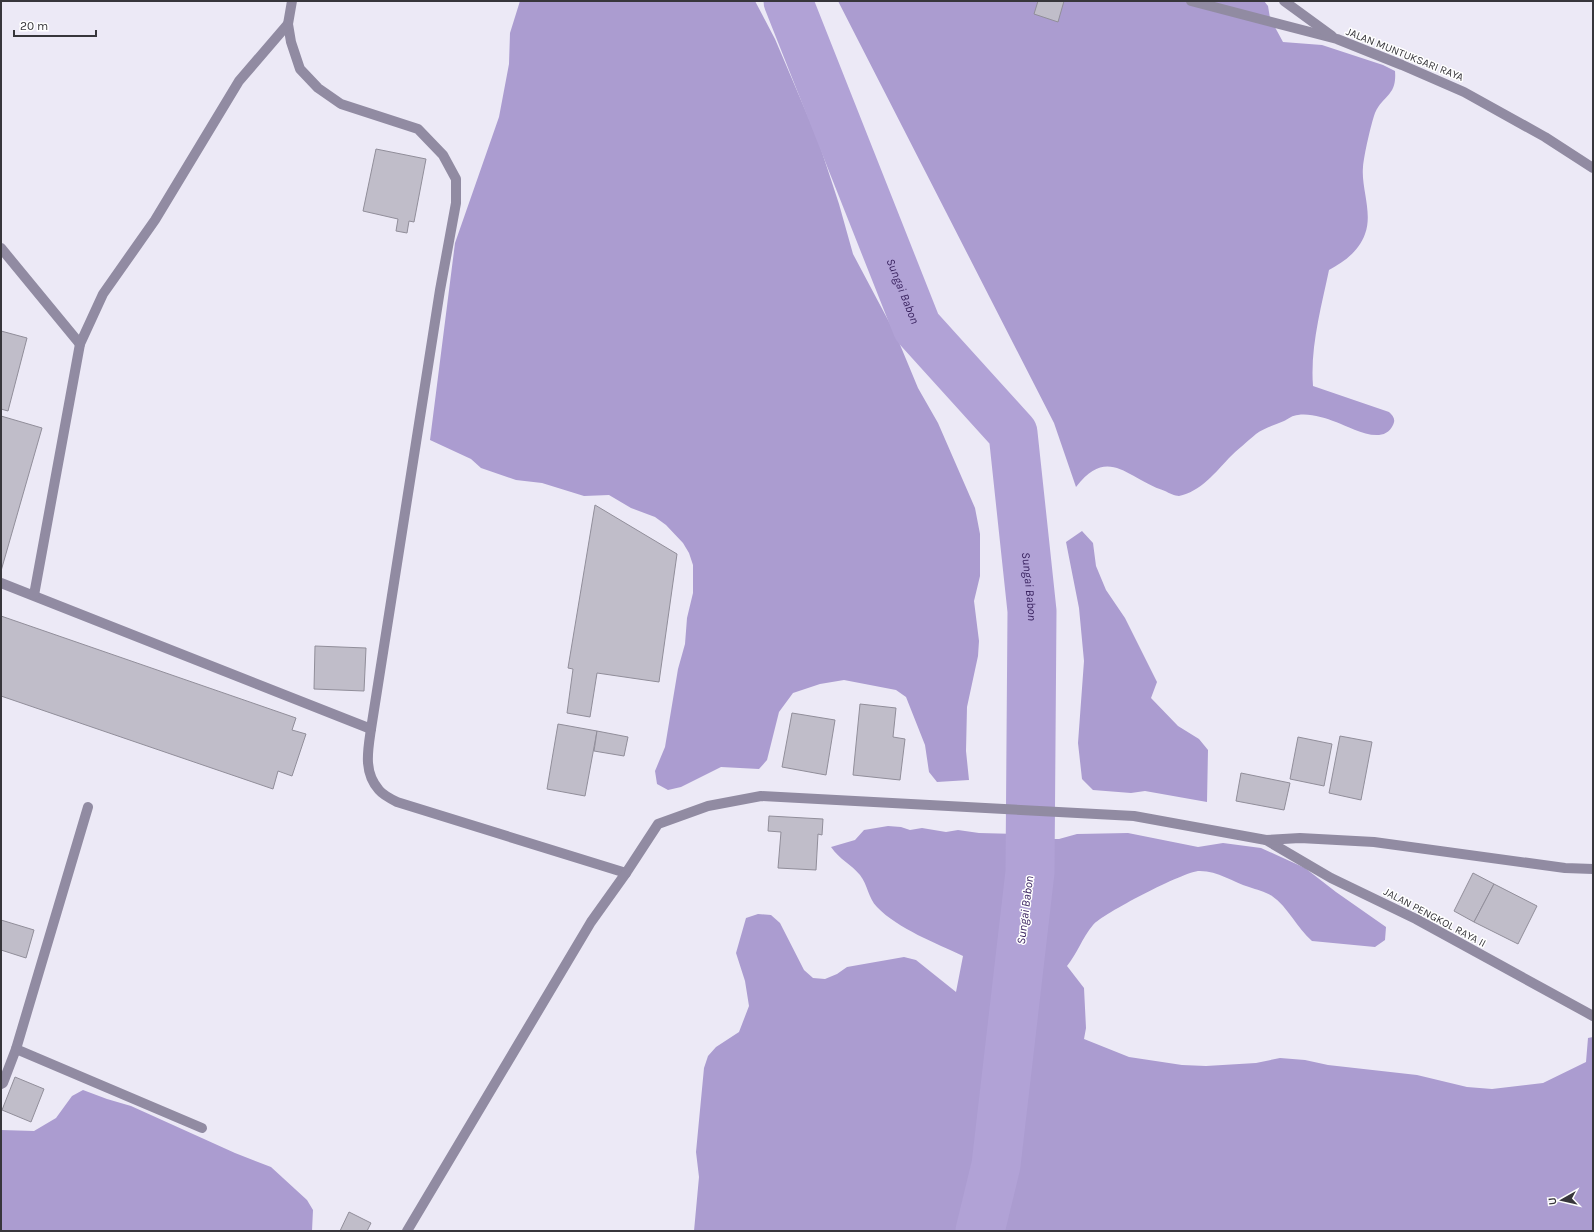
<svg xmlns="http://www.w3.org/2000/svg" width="1594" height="1232" font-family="Karla,sans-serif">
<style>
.forest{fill:#ab9cd0}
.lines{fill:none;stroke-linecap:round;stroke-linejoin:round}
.river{stroke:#b1a2d6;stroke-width:49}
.building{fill:#c0bdc9;stroke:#918e9a}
.minor{stroke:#918ba2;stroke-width:10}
.labels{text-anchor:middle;stroke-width:3;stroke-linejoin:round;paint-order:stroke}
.street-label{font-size:11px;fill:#37363b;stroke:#fff}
.water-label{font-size:12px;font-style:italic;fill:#3a2360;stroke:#fff}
</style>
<rect width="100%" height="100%" fill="#ece9f6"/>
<g class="forest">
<polygon points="520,1 755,1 775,39 818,140 839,204 853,254 896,335 918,388 938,423 975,508 980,534 980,576 974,601 979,641 978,656 967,707 966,751 969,780 937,782 929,772 925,745 906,697 896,690 844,680 820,684 793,693 779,712 767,760 759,769 721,767 681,787 668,790 657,784 655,771 665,747 678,669 685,644 687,618 693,593 693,565 689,553 683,543 666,525 655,517 631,508 609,495 584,496 542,483 516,480 481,468 471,459 430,440 455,243 499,117 509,64 510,33"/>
<path d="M838 1H1264L1268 6 1270 18 1283 42 1322 45 1383 65 1395 71C1397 96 1384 94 1375 113 1371 124 1364 155 1363 167 1361 188 1373 213 1365 234 1359 251 1344 262 1329 270 1321 308 1310 348 1313 386L1389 412C1393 416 1396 419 1393 425 1383 447 1350 427 1336 422 1325 418 1310 413 1298 415 1293 415 1288 419 1284 421 1275 425 1264 428 1256 434 1248 441 1237 450 1229 458 1216 472 1200 492 1179 496 1175 496 1169 493 1165 491 1127 479 1109 445 1076 487L1054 423Z"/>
<polygon points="1082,531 1093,543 1096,566 1106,590 1125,618 1157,682 1151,698 1178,726 1199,739 1208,750 1207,802 1145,791 1131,793 1093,790 1082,779 1078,743 1084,661 1079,608 1066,542"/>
<path d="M888 826 901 827 910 830 922 828 946 832 958 830 979 833 1020 834 1039 839H1059L1077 834 1128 833 1198 847 1223 843 1261 848 1305 868 1336 892 1386 927 1385 940 1375 947 1312 941C1297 928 1288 907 1272 896 1264 891 1257 890 1249 887 1233 882 1218 871 1200 871 1186 870 1102 914 1093 925 1082 938 1077 954 1067 966L1084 988 1086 1028 1084 1039 1129 1057 1182 1065 1206 1066 1256 1063 1280 1058 1305 1060 1328 1065 1417 1075 1467 1087 1492 1089 1543 1083 1586 1062 1588 1038 1593 1037V1231H694L699 1177 696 1152 704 1068 708 1056 716 1047 739 1032 749 1006 745 981 736 953 746 918 758 914 771 915 780 923 804 970 813 978 825 979 837 974 847 967 904 957 916 960 956 992 963 956C936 943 898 929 877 907 868 898 868 885 860 875 851 864 840 860 831 847L855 840 864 830Z"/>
<polygon points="83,1090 107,1099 131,1106 235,1153 271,1167 307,1200 313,1210 312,1231 1,1231 1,1130 34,1131 56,1118 72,1096"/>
</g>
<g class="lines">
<path class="river" id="s1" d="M788 1 917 327 1013 433 1032 611 1030 872 996 1165 980 1231"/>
</g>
<g class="building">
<polygon points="1038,1 1064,1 1058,22 1034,14"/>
<polygon points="376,149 426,159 414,222 409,221 407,233 396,231 398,219 363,211"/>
<polygon points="1,331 27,338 8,411 1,409"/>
<polygon points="1,416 42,428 1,571"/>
<polygon points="595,505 677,554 659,682 597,673 590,717 567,713 573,669 568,668"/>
<polygon points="1,616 296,718 292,730 306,734 292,776 278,771 273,789 1,696"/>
<polygon points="315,646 366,648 364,691 314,689"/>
<polygon points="860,704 896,708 893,737 905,739 900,780 853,775"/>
<polygon points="792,713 835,720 826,775 782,767"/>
<polygon points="558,724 597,731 585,796 547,789"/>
<polygon points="597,731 628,737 624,756 594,751"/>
<polygon points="1340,736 1372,742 1361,800 1329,793"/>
<polygon points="1298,737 1332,744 1324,786 1290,779"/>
<polygon points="1241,773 1290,783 1284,810 1236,801"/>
<polygon points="769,816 823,819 822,835 818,834 816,870 778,868 781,832 768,831"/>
<polygon points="1473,873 1494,884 1474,922 1454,911"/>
<polygon points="1494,884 1537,906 1518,944 1474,922"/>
<polygon points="1,920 34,930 26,958 1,950"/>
<polygon points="15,1077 44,1089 31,1122 2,1110"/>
<polygon points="349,1212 371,1223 367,1231 340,1231"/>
</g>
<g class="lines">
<g class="minor">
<path d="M292 1 288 24 291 42 300 69 318 88 341 104 418 129 443 155 456 179V203L440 290 371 729C368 750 363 772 379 790 383 795 391 799 397 802L626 873"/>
<polyline points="1191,1 1337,39 1402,65 1464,92 1545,137 1593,168"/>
<polyline points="1284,1 1332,36"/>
<polyline points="1,248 80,344"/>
<polyline points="1,583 371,729"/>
<polyline points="34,595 80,344 103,294 155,220 239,81 288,24"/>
<polyline points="1266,840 1331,878 1416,919 1593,1016"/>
<polyline points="16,1049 202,1128"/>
<polyline points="1,1084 3,1083 16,1049 88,807"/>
<polyline points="407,1231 591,922 626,873 658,824 708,806 761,796 1134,816 1266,840 1300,838 1374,842 1565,868 1593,869"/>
</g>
</g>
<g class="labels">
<g class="street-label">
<text transform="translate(1405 54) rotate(22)" y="4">JALAN MUNTUKSARI RAYA</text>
<text transform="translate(1435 917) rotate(28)" y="4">JALAN PENGKOL RAYA II</text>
</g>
<g class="water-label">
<text dy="4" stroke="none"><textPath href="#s1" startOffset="312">Sungai Babon</textPath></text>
<text dy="4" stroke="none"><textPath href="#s1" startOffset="648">Sungai Babon</textPath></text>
<text transform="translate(1025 910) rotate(-83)" y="4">Sungai Babon</text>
</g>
</g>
<rect width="1594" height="1232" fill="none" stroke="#37363b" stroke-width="4"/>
<g transform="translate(1562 1200) rotate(262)" stroke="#ffffff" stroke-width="3" paint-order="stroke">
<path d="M0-3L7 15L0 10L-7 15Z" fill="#37363b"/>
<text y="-6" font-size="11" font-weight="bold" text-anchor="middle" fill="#37363b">U</text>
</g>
<path d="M14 30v6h82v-6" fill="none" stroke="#37363b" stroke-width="2"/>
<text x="20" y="30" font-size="12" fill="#37363b" stroke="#ffffff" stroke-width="3" paint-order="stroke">20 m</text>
</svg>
